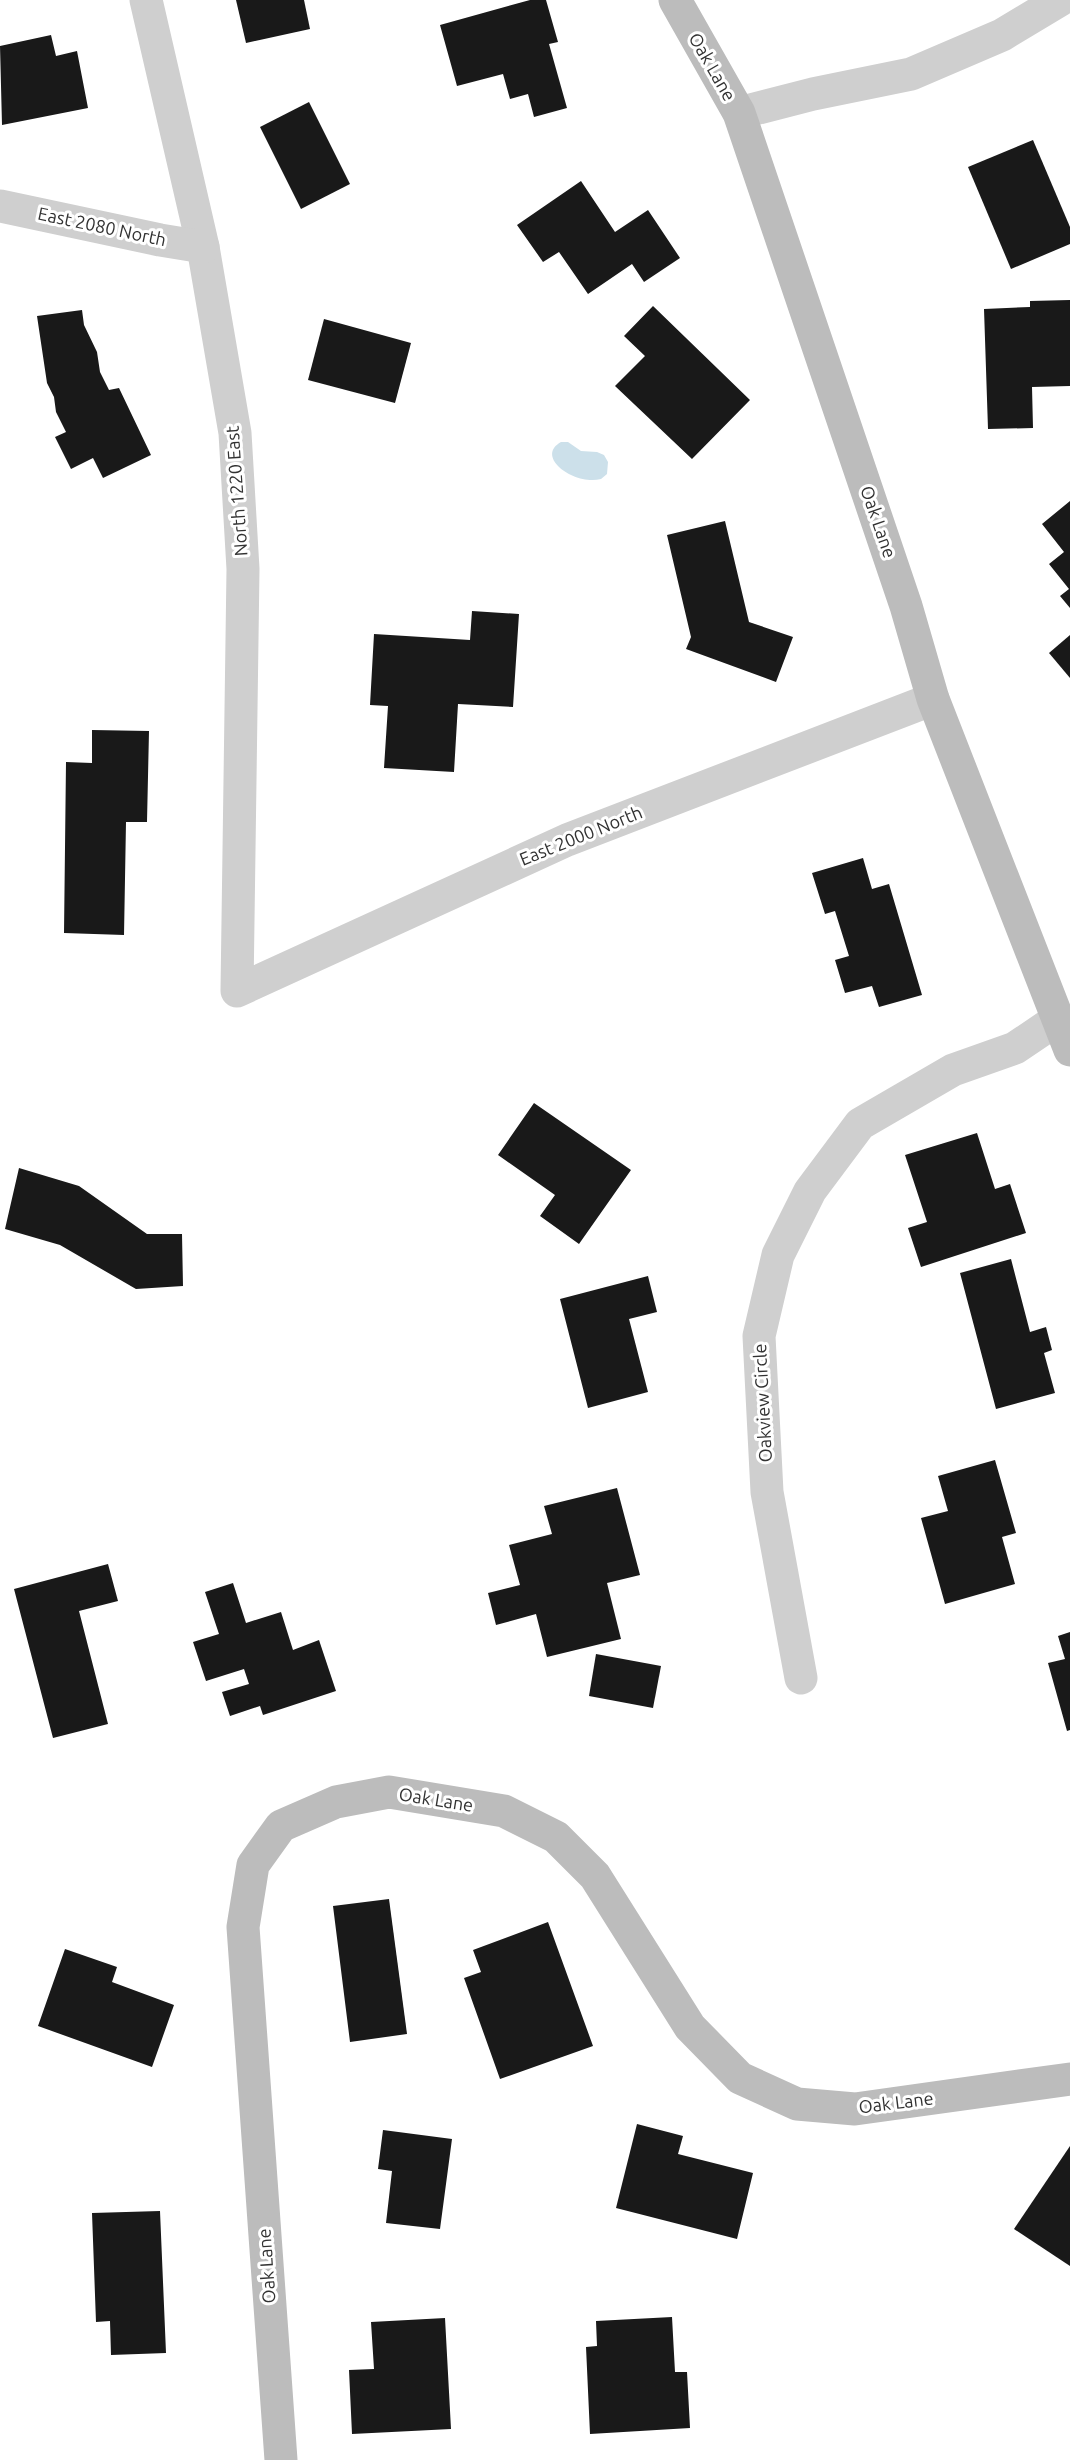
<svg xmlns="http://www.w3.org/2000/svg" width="1070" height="2460" font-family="Ubuntu,sans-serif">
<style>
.water{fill:#cce0ea}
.building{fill:#191919}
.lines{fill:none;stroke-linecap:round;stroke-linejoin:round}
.street{stroke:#cfcfcf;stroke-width:33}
.secondary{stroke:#bcbcbc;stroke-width:33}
.labels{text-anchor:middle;stroke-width:6;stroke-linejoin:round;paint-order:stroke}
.street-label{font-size:18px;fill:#323232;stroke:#fff}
</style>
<rect width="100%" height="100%" fill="#fff"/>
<path class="water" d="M561 442H568L581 451 597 452 604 455 608 462 607 474 601 479C575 486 534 457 561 442Z"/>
<g class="building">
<polygon points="236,0 304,0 310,29 246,43"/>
<polygon points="530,0 546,0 558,42 549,44 567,108 534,117 528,94 510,99 503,74 457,86 440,25"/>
<polygon points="51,35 56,56 77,51 88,108 2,125 0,46"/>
<polygon points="309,102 350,184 301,209 260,127"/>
<polygon points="1033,140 1070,227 1070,244 1011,269 968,167"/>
<polygon points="581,181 615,232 648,210 680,258 644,282 632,264 588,294 559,252 543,262 517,225"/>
<polygon points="1070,300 1070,386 1032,387 1033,428 988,429 984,309 1030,307 1030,301"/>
<polygon points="653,306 750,400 692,459 615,386 645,356 624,336"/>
<polygon points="82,310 84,325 97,352 100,372 109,390 119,388 151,455 103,478 93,458 71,469 55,437 66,432 56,412 54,397 47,383 37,316"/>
<polygon points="324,319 411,343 395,403 308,380"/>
<polygon points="1070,501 1070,608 1060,596 1069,589 1049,564 1064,552 1042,524"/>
<polygon points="725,521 749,622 793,637 776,682 686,649 691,637 667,535"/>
<polygon points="472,611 519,614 513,707 458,704 454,772 384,768 388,706 370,705 374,634 470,640"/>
<polygon points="1070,635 1070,678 1049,653"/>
<polygon points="92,730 149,731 147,822 126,822 124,935 64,933 66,762 92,763"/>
<polygon points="863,858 872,889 889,884 922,995 879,1007 872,986 845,993 835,960 849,956 835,911 825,914 812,873"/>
<polygon points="534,1103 631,1170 579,1244 540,1216 555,1195 498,1155"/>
<polygon points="977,1133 995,1189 1010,1184 1026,1233 921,1267 908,1228 927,1222 905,1155"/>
<polygon points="19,1168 79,1186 147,1234 182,1234 183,1286 136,1289 60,1245 5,1229"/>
<polygon points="1011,1259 1030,1332 1046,1327 1052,1350 1044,1353 1055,1393 996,1409 960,1273"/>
<polygon points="648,1276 657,1312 629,1319 648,1392 588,1408 560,1299"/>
<polygon points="995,1460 1016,1533 1002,1537 1015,1584 945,1604 921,1518 948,1511 938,1476"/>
<polygon points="617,1488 640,1575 607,1583 621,1639 547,1657 536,1614 496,1625 488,1593 520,1585 509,1545 552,1534 544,1506"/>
<polygon points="108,1564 118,1601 79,1611 108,1724 53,1738 14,1589"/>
<polygon points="233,1583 246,1623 281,1612 293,1650 319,1640 336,1691 263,1715 260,1706 230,1716 222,1692 249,1684 244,1669 206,1681 193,1642 219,1634 205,1592"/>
<polygon points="1070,1632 1070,1730 1067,1731 1048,1663 1065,1659 1058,1636"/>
<polygon points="596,1654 661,1666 653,1708 589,1696"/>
<polygon points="389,1899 407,2034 350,2042 333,1906"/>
<polygon points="548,1922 593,2046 500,2079 464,1978 481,1972 473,1950"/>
<polygon points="65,1949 117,1967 112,1982 174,2005 152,2067 38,2026"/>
<polygon points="637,2124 683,2136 678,2154 753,2173 737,2239 616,2208"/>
<polygon points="383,2130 452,2139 440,2229 386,2223 392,2171 378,2169"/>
<polygon points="1070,2146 1070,2266 1014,2229"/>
<polygon points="160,2211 166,2353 111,2355 110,2321 96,2322 92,2213"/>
<polygon points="672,2317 675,2372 687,2372 690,2428 590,2434 586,2347 597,2346 596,2321"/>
<polygon points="445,2318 451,2429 352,2434 349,2370 374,2369 371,2322"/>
</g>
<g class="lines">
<g class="street">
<polyline points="146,0 203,247 235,433 243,569 237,991 567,840 933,699"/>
<polyline points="739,113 813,94 911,74 1002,35 1060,0"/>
<polyline points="0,206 160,240 203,247"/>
<polyline points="801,1678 767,1492 759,1336 778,1255 810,1191 860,1124 953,1070 1015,1048 1058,1019 1070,1023"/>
</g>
<g class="secondary">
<polyline points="675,0 739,113 906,606 933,699 1070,1050"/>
<polyline points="281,2460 243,1927 253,1865 281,1826 336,1802 389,1792 504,1811 556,1837 595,1876 690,2027 740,2078 797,2104 855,2109 1070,2079"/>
</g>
</g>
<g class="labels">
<g class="street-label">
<text transform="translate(712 67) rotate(60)" y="6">Oak Lane</text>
<text transform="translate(102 227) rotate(12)" y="6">East 2080 North</text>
<text transform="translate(237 491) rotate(-94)" y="6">North 1220 East</text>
<text transform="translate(878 522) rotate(71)" y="6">Oak Lane</text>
<text transform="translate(581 836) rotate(-22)" y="6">East 2000 North</text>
<text transform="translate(763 1403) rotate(-93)" y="6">Oakview Circle</text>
<text transform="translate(436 1800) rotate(9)" y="6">Oak Lane</text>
<text transform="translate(896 2103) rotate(-7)" y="6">Oak Lane</text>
<text transform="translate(267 2266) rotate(-94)" y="6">Oak Lane</text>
</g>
</g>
</svg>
